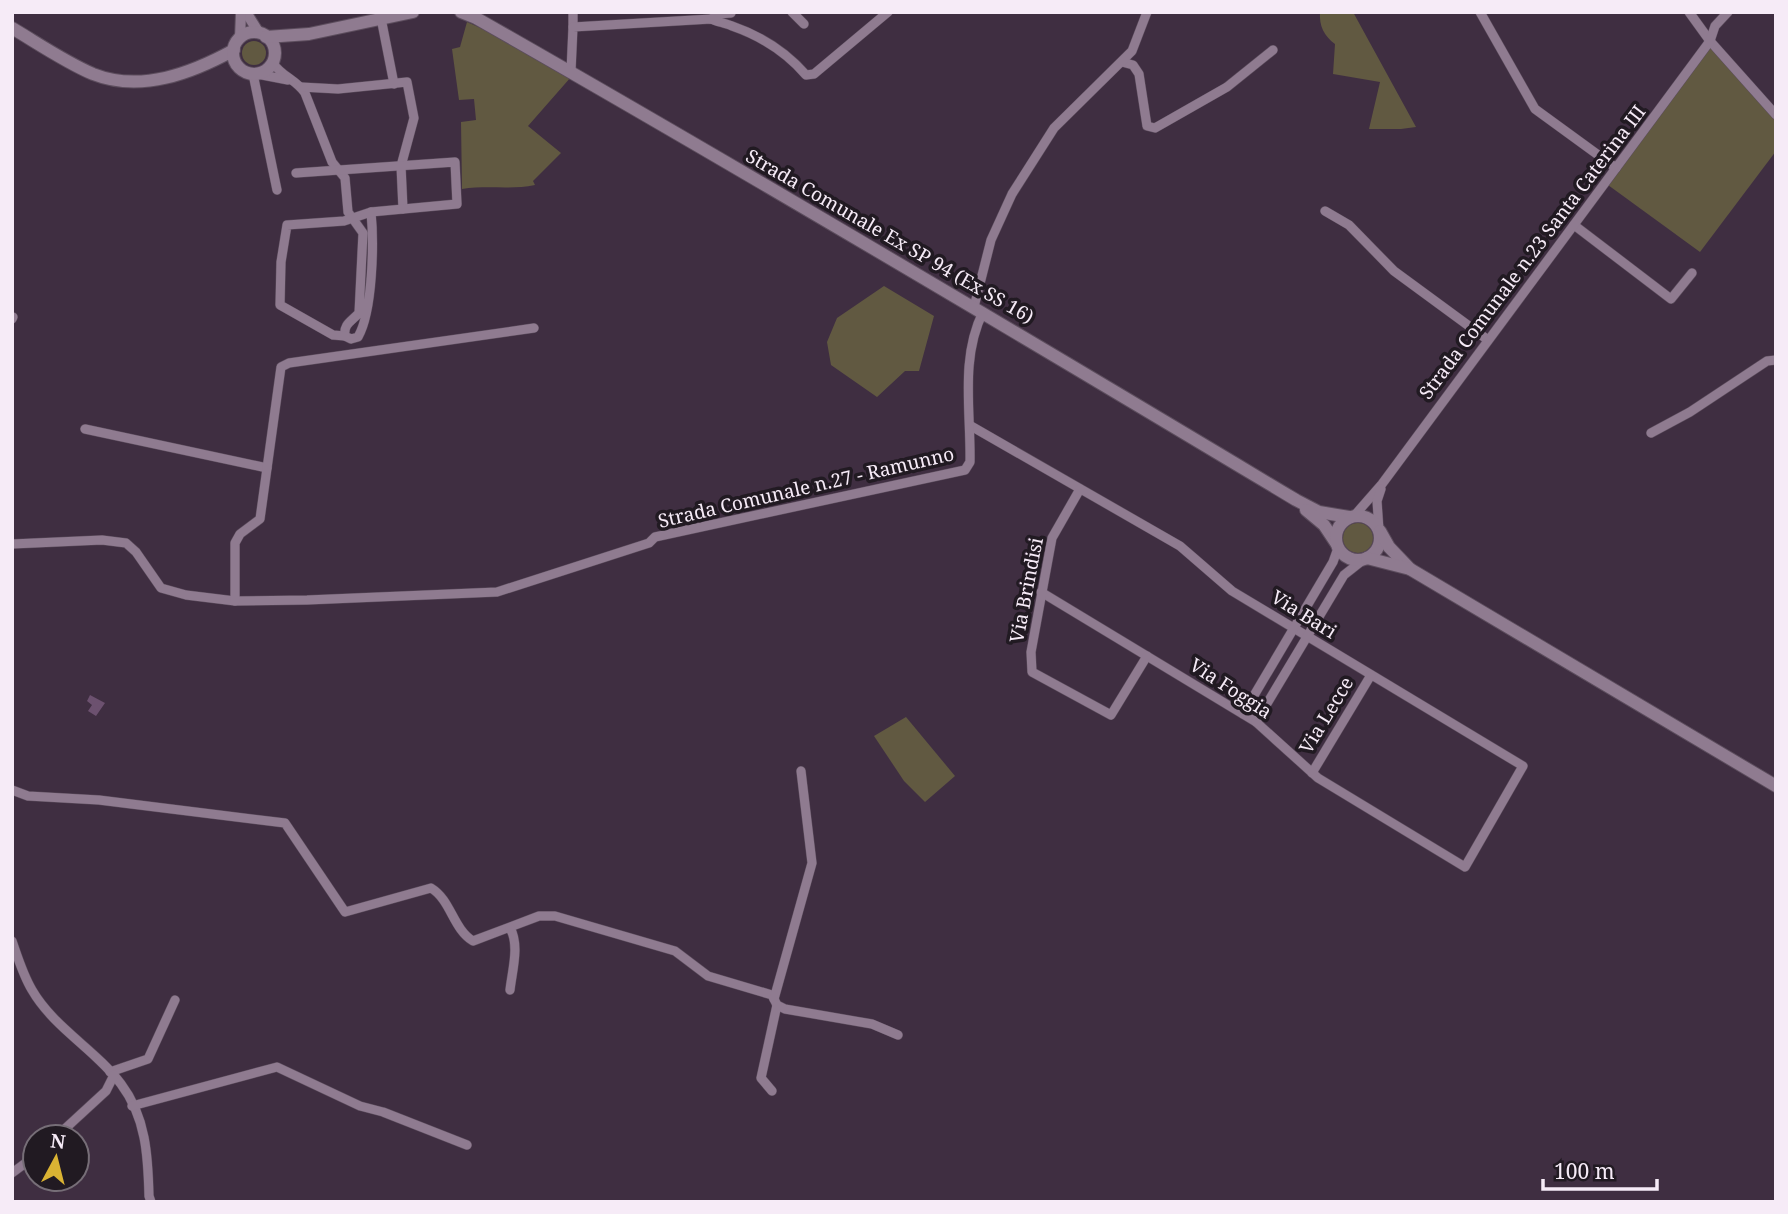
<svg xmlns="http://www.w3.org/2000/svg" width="1788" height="1214" font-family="'Noto Serif',serif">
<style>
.green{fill:#615941}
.water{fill:#6c516f}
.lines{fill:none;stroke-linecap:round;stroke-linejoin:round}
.minor-casing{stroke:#5c4d5d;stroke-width:10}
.tertiary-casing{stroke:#5c4d5d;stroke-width:12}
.secondary-casing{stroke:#5c4d5d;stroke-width:14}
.minor{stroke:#8f7b90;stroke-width:9}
.tertiary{stroke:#8f7b90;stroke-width:10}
.secondary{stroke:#8f7b90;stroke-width:12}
.labels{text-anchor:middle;stroke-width:7;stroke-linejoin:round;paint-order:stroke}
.street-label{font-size:19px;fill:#f6ebf7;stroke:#211a22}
</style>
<rect width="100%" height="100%" fill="#3f2e41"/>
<g class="green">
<path d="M1320 12H1353L1416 127 1401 129H1369L1380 82 1333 74 1335 44C1324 36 1319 26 1320 12Z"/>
<path d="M467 22 501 37 571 77 528 126 561 153 533 181 535 185C511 190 487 185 462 189L461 122 476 120 474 99 459 100 452 49 460 47Z"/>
<polygon points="1710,41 1776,121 1776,151 1700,252 1608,185"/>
<circle cx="254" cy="53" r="12"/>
<polygon points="884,286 934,316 919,371 905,371 877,397 831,365 827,342 837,318"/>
<circle cx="1358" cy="538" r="15"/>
<polygon points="906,717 955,776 925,802 904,781 874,736"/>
</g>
<polygon class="water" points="90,695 105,703 96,716 88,711 92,705 87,701"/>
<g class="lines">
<g class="minor-casing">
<g id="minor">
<polyline points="792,12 804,24"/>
<polyline points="1480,12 1535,109 1616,168"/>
<polyline points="1689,12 1710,41 1776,115"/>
<polyline points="381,18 394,84"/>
<polyline points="711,19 719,14 731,13"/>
<polyline points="573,27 573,12"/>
<polyline points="1122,62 1133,65 1139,74 1147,126 1155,128 1227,87 1273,50"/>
<path d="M273 63C281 76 297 80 305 93L332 162 345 178 348 212 363 233 359 313C352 321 343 324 345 336L351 339 358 337C373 311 374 242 371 212"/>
<path d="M571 71 573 27 711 19C718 22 725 23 732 26 761 36 787 53 806 75L814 74 888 12"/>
<polyline points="253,74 277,190"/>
<polyline points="257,74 288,80"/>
<polyline points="301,87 338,89 407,82 414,118 401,166 403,209"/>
<polyline points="296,173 455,162 457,204 371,212 344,221 287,225 281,262 280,305 333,335 345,336"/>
<polyline points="1325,211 1349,225 1394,271 1488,340"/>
<polyline points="1574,225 1671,299 1692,273"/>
<polyline points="974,307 991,240 1012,194 1054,128 1132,51 1147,12"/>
<polyline points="12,319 13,317"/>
<polyline points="971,426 1180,546 1232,591 1523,766 1465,867 1318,778 1256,722 1041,592"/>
<polyline points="85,429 267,468"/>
<polyline points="1651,433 1690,412 1767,361 1776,360"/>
<polyline points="1080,489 1052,538 1031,652 1032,672 1111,715 1147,656"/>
<polyline points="1354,516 1382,484 1710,41 1715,26 1728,12"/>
<polyline points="1379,530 1377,501 1381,489"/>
<path d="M12 544 102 540 126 543 136 552 161 588 186 595 235 601 307 600 497 592 649 543 655 537 965 470 970 462C971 412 960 358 983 312"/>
<polyline points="235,601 235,543 240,534 260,519 281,367 289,363 534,328"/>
<polyline points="1243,714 1333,562 1338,548"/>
<polyline points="1256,722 1344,575 1363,560"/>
<polyline points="1312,773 1371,675"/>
<path d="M12 790 28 796 99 800 285 823 345 912 431 888C451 900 453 929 473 941L539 916H555L675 951 708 976 772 995 777 1005 785 1009 872 1024 898 1035"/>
<path d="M510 928C520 945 512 971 510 990"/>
<path d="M12 941C18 958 23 975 32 990 54 1028 96 1050 121 1084 146 1117 148 1156 149 1196L151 1202"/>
<polyline points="774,999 812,863 801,771"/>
<polyline points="110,1072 148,1059 175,1000"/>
<polyline points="772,1091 761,1078 777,1005"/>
<polyline points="132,1106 277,1067 360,1106 383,1112 467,1145"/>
<polyline points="56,1137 106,1091 114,1075"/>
<polyline points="12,1173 35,1156"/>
</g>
</g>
<g class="tertiary-casing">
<g id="tertiary">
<polyline points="246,12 259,33"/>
<polyline points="240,38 241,12"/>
</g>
</g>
<g class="secondary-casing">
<g id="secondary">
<path d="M461 12 476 18C752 175 1024 337 1296 500L1319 512 1349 517"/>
<path d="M12 28C39 44 65 62 93 74 141 93 192 73 234 50"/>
<circle cx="254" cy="53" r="21"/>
<polyline points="266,37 309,34 413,12"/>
<polyline points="1306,510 1324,525 1336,543"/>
<circle cx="1358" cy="538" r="22"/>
<polyline points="1380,531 1389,547 1410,569"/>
<polyline points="1367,558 1410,569 1776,786"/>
</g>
</g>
<use href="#minor" class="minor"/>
<use href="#tertiary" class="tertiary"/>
<use href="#secondary" class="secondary"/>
</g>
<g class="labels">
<g class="street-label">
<text transform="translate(890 236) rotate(30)" y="7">Strada Comunale Ex SP 94 (Ex SS 16)</text>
<text transform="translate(1532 252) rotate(-53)" y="7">Strada Comunale n.23 Santa Caterina III</text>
<text transform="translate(806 487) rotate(-13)" y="7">Strada Comunale n.27 - Ramunno</text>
<text transform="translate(1026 590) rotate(-79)" y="7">Via Brindisi</text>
<text transform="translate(1304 614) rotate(32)" y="7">Via Bari</text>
<text transform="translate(1231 688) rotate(33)" y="7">Via Foggia</text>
<text transform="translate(1326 715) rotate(-59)" y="7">Via Lecce</text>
</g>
</g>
<rect width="1788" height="1214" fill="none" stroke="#f6ebf7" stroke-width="28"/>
<g transform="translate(56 1158) rotate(7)"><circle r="33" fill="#211a22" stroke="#766e77" stroke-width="2"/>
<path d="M0-5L12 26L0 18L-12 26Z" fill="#dab333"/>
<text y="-10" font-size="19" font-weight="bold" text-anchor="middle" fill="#f6ebf7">N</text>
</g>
<path d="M1543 1179v10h114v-10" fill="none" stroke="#f6ebf7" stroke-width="3.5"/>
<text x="1554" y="1179" font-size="21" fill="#f6ebf7" stroke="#211a22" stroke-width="5" paint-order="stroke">100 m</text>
</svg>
